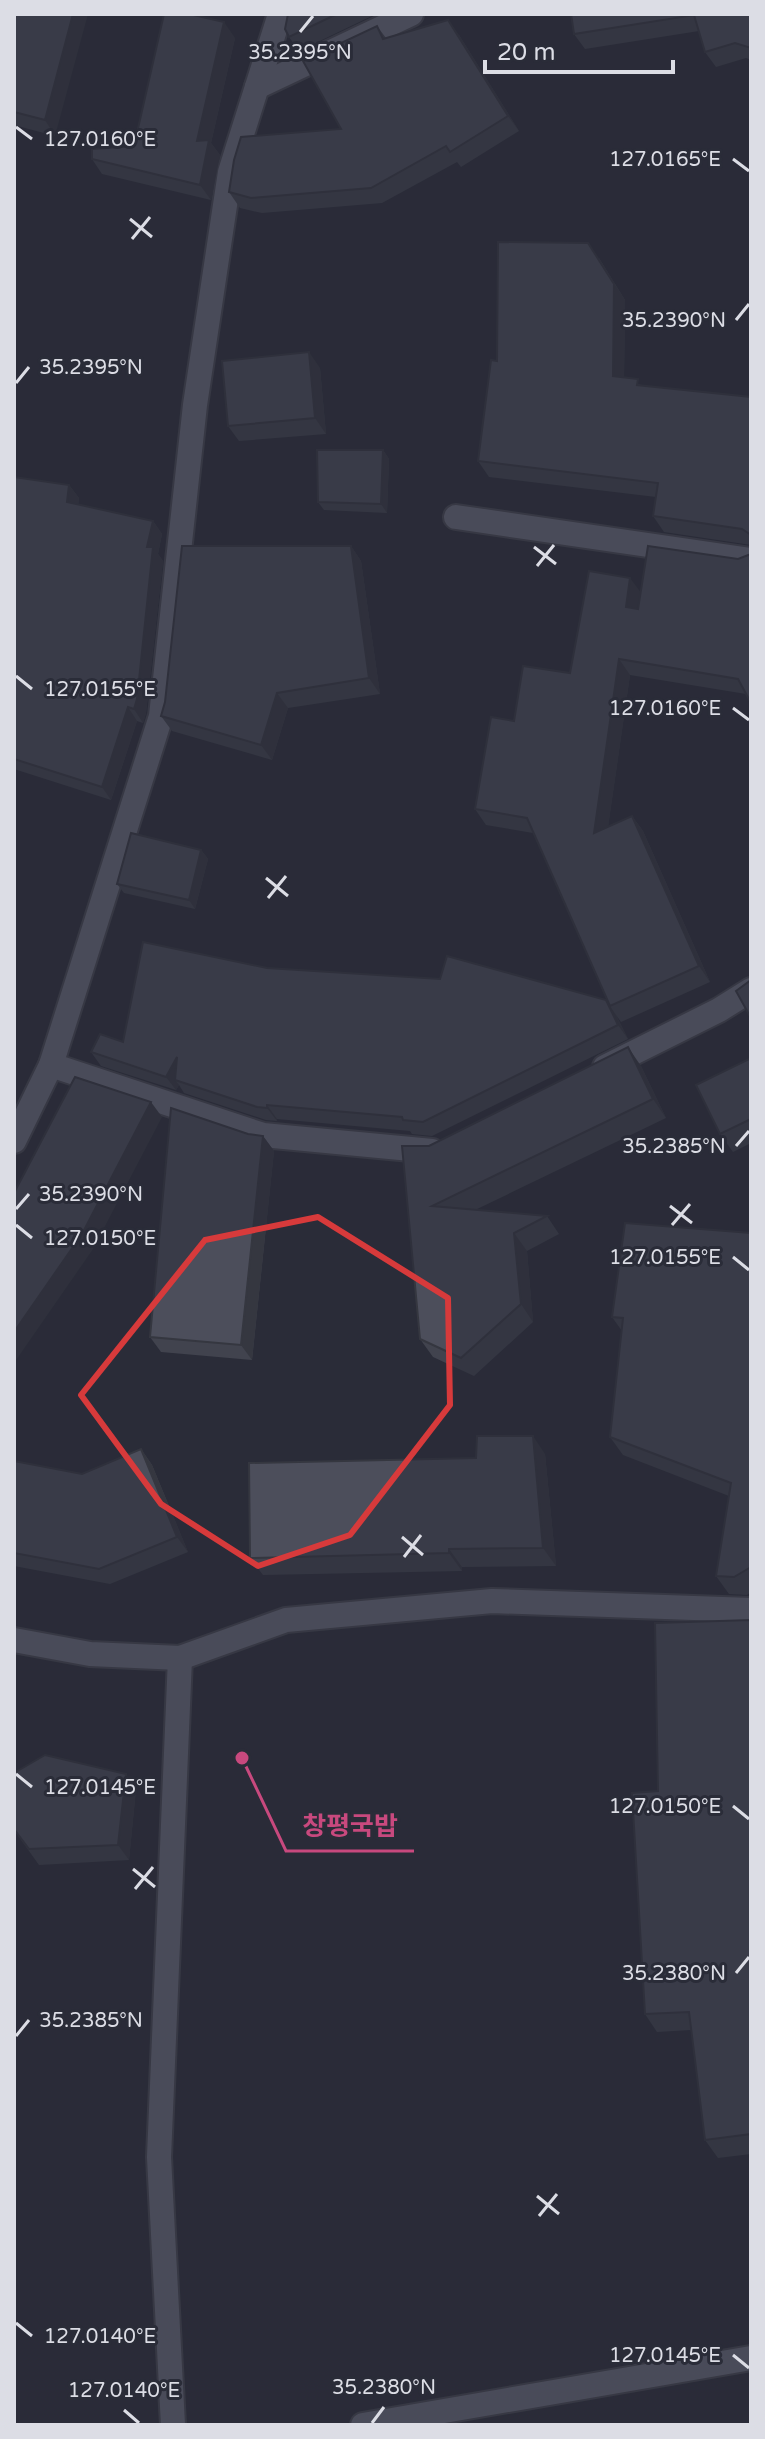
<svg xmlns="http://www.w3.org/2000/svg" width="765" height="2439" font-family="'Varela Round','Noto Sans KR',sans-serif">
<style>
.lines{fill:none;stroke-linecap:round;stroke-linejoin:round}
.lane-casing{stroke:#474852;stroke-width:28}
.street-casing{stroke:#474852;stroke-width:28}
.lane{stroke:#707280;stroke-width:24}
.street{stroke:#707280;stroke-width:24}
.wall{fill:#41434e}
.shaded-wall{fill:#353740}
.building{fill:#4c4e5b;stroke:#353740;stroke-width:2}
.marked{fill:none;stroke:#d73a3b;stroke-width:6;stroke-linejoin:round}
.ticks{fill:none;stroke:#dcdde5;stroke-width:3}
.ticks-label{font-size:20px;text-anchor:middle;fill:#dcdde5;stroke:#2a2c38;stroke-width:6;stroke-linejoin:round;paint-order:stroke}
.leader{fill:none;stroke:#c8497e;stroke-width:3}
.callout-dot{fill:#c8497e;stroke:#2a2c38;stroke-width:3}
.callout-label{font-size:26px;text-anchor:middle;font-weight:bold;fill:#c8497e;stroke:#2a2c38;stroke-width:6;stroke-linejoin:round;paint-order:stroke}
</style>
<rect width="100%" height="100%" fill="#2a2c38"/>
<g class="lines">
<g class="lane-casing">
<g id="lane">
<polyline points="257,87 411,14"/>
<polyline points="456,517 751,560"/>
<polyline points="51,1065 263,1135 432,1151"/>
<polyline points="605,1067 719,1010 751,990"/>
<polyline points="14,1141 51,1065 161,716 195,405 230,172 280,14"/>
<polyline points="14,1640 90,1654 180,1658 286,1620 492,1601 751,1610"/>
</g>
</g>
<g class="street-casing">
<g id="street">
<polyline points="173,2425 159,2157 180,1658"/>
<polyline points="363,2425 751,2358"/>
</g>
</g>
<use href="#lane" class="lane"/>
<use href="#street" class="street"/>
</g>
<g class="wall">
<polygon points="14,14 55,136 14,125"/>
<polygon points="288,14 376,14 299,51 289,37"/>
<polygon points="571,14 751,14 751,60 746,58 716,67 705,52 699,31 585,49 574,34"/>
<polygon points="377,26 386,38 459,35 519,131 461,167 457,162 382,203 262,213 240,208 229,192 341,129"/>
<polygon points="235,38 211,143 220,155 211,200 102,174 92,159 134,146"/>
<polygon points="599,258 625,300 624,377 643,386 751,397 751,545 664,532 653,516 656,497 489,477 478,461 497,361"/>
<polygon points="320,368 326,434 239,441 228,426"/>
<polygon points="383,450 389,459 387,513 324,510 318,502"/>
<polygon points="14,477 69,485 79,498 78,505 153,521 162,534 158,554 163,561 146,713 143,723 137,721 111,800 14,769"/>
<polygon points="351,546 361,561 380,694 288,708 272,760 172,731 161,716"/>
<polygon points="738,559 746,694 630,675 608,826 632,816 643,831 710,982 621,1022 616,1015 628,1039 432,1136 412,1134 410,1131 277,1119 277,1121 266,1120 184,1093 179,1085 176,1090 101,1066 91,1052 123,1042 267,968 609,1005 533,833 486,825 475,809 514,721 570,673 641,593"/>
<polygon points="201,850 208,859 195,909 124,893 117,884"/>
<polygon points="751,1058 751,1143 733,1152 720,1134"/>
<polygon points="641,1066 666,1118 475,1210 547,1216 559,1234 527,1251 533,1322 474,1376 433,1357 420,1339 429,1146"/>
<polygon points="248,1134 263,1136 274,1151 252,1360 161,1352 150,1337"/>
<polygon points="751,1233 751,1592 747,1595 729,1594 716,1576 729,1496 623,1455 610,1437 622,1331 612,1317"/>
<polygon points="141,1449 152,1465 188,1552 110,1584 14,1566 14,1461 82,1474"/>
<polygon points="545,1454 556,1566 462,1567 462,1571 263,1575 250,1558"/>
<polygon points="751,1620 751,2154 718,2158 705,2140 691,2030 657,2032 645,2014 658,1791"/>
<polygon points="126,1774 136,1789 129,1860 39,1865 14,1830"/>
</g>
<g class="shaded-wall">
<polygon points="73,14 88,14 55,136 45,120"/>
<polygon points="448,20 459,35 519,131 508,116"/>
<polygon points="224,22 235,38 211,143 220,155 211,200 200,185 197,141"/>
<polygon points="588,243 625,300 624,391 613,376"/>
<polygon points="309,352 320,368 326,434 315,418"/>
<polygon points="383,450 389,459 387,513 381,504"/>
<polygon points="69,485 79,498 76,516 67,502"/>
<polygon points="153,521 162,534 158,554 163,561 146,713 143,723 134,709 147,547"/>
<polygon points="351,546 361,561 380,694 369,678"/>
<polygon points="630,578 642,594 637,623 626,607"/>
<polygon points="619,659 630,675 605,849 594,833"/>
<polygon points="277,693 288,708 272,760 261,745"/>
<polygon points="128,707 137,721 111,800 102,787"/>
<polygon points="632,816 643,831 710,982 699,966"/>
<polygon points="201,850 208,859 195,909 189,900"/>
<polygon points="606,1000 616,1015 628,1039 618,1025"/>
<polygon points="628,1047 641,1066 666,1118 653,1099"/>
<polygon points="177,1057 175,1080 179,1085 176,1090 166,1077"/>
<polygon points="151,1102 162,1117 93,1249 14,1363 14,1332"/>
<polygon points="267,1105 277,1119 277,1121 267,1108"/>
<polygon points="263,1136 274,1151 252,1360 241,1345"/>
<polygon points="514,1233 527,1251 533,1322 521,1304"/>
<polygon points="533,1436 545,1454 556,1566 543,1548"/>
<polygon points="141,1449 152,1465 188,1552 177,1537"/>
<polygon points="449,1549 462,1567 462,1571 449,1553"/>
<polygon points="126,1774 136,1789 129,1860 118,1845"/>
</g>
<g class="building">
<polygon points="14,14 73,14 45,120 14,112"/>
<polygon points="164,14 189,14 224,22 197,141 209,140 200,185 92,159 92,149 134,146"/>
<polygon points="288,14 337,14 289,37 285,29"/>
<polygon points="571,14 751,14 751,48 735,43 705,52 694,15 574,34"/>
<polygon points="448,20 508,116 450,152 446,146 371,188 251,198 229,192 234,160 241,137 341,129 303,61 377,26 383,39"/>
<polygon points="498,242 588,243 614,284 613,376 638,379 637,385 751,397 751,535 742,529 653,516 658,483 478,461 491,360 497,361"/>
<polygon points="309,352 315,418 228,426 222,361"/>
<polygon points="317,450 383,450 381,504 318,502"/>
<polygon points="14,477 69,485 67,502 153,521 147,547 153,547 137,699 134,709 128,707 102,787 14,759"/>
<polygon points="182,546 351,546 369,678 277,693 261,745 161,716 165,702"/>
<polygon points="648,546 738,559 751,554 751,703 738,679 619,659 594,833 632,816 699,966 610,1006 527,818 475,809 491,717 514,721 523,666 570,673 589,571 630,578 626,607 638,609"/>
<polygon points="131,833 201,850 189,900 117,884"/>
<polygon points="143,942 267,968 440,979 447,956 606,1000 618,1025 423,1122 403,1120 402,1117 267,1105 267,1108 257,1107 175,1080 177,1057 166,1077 91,1052 100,1034 123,1042"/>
<polygon points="751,980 751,1018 736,991"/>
<polygon points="628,1047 653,1099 432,1206 547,1216 514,1233 521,1304 461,1358 420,1339 402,1146 429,1146"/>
<polygon points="751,1058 751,1119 720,1134 696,1085"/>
<polygon points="75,1077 151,1102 82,1234 14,1332 14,1193"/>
<polygon points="171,1108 248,1134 263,1136 241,1345 150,1337"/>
<polygon points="625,1223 751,1233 751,1567 734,1577 716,1576 731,1483 610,1437 623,1318 612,1317"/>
<polygon points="477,1436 533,1436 543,1548 449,1549 449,1553 250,1558 249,1463 476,1458"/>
<polygon points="141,1449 177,1537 99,1569 14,1553 14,1461 82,1474"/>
<polygon points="751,1620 751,2134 705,2140 689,2012 645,2014 632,1793 658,1791 655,1623"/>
<polygon points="45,1755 126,1774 118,1845 29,1849 14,1829 14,1773"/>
</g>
<path d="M0 0H765V2439H0ZM318 1217 448 1298 450 1405 350 1535 258 1566 161 1504 81 1395 205 1240Z" fill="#2a2c38" fill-opacity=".55" fill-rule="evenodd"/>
<path class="marked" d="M318 1217 448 1298 450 1405 350 1535 258 1566 161 1504 81 1395 205 1240Z"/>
<path class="ticks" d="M300 32 313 16M16 127 32 139M733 159 749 171M130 219 152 237M132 239 150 217M736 320 749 304M16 383 29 367M534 547 556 564M537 566 554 545M16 676 32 689M733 708 749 720M266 878 288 896M268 898 286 876M736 1146 749 1131M670 1206 692 1223M16 1209 29 1194M16 1225 32 1238M672 1225 690 1204M733 1257 749 1270M402 1537 423 1555M404 1557 421 1535M16 1774 32 1787M733 1806 749 1819M133 1869 155 1887M135 1889 153 1867M736 1973 749 1957M16 2036 29 2020M537 2196 559 2214M539 2216 557 2194M16 2323 32 2336M733 2355 749 2368M124 2410 139 2423M372 2423 384 2407"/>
<g class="ticks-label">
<text x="300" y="59">35.2395°N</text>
<text x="100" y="146">127.0160°E</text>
<text x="665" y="166">127.0165°E</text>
<text x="674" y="327">35.2390°N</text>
<text x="91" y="374">35.2395°N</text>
<text x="100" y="696">127.0155°E</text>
<text x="665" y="715">127.0160°E</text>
<text x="674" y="1153">35.2385°N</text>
<text x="91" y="1201">35.2390°N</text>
<text x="100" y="1245">127.0150°E</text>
<text x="665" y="1264">127.0155°E</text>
<text x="100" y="1794">127.0145°E</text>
<text x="665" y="1813">127.0150°E</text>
<text x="674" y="1980">35.2380°N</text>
<text x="91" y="2027">35.2385°N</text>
<text x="100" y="2343">127.0140°E</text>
<text x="665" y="2362">127.0145°E</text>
<text x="384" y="2394">35.2380°N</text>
<text x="124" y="2397">127.0140°E</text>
</g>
<path class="leader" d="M242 1758L286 1851H414"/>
<circle class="callout-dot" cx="242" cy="1758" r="8"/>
<g class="callout-label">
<text x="350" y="1835">창평국밥</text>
</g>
<rect width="765" height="2439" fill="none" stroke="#dcdde5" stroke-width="32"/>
<path d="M485 60v12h188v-12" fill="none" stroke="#dcdde5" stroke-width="4"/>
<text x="497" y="60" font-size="24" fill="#dcdde5" stroke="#2a2c38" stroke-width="6" paint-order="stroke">20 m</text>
</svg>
